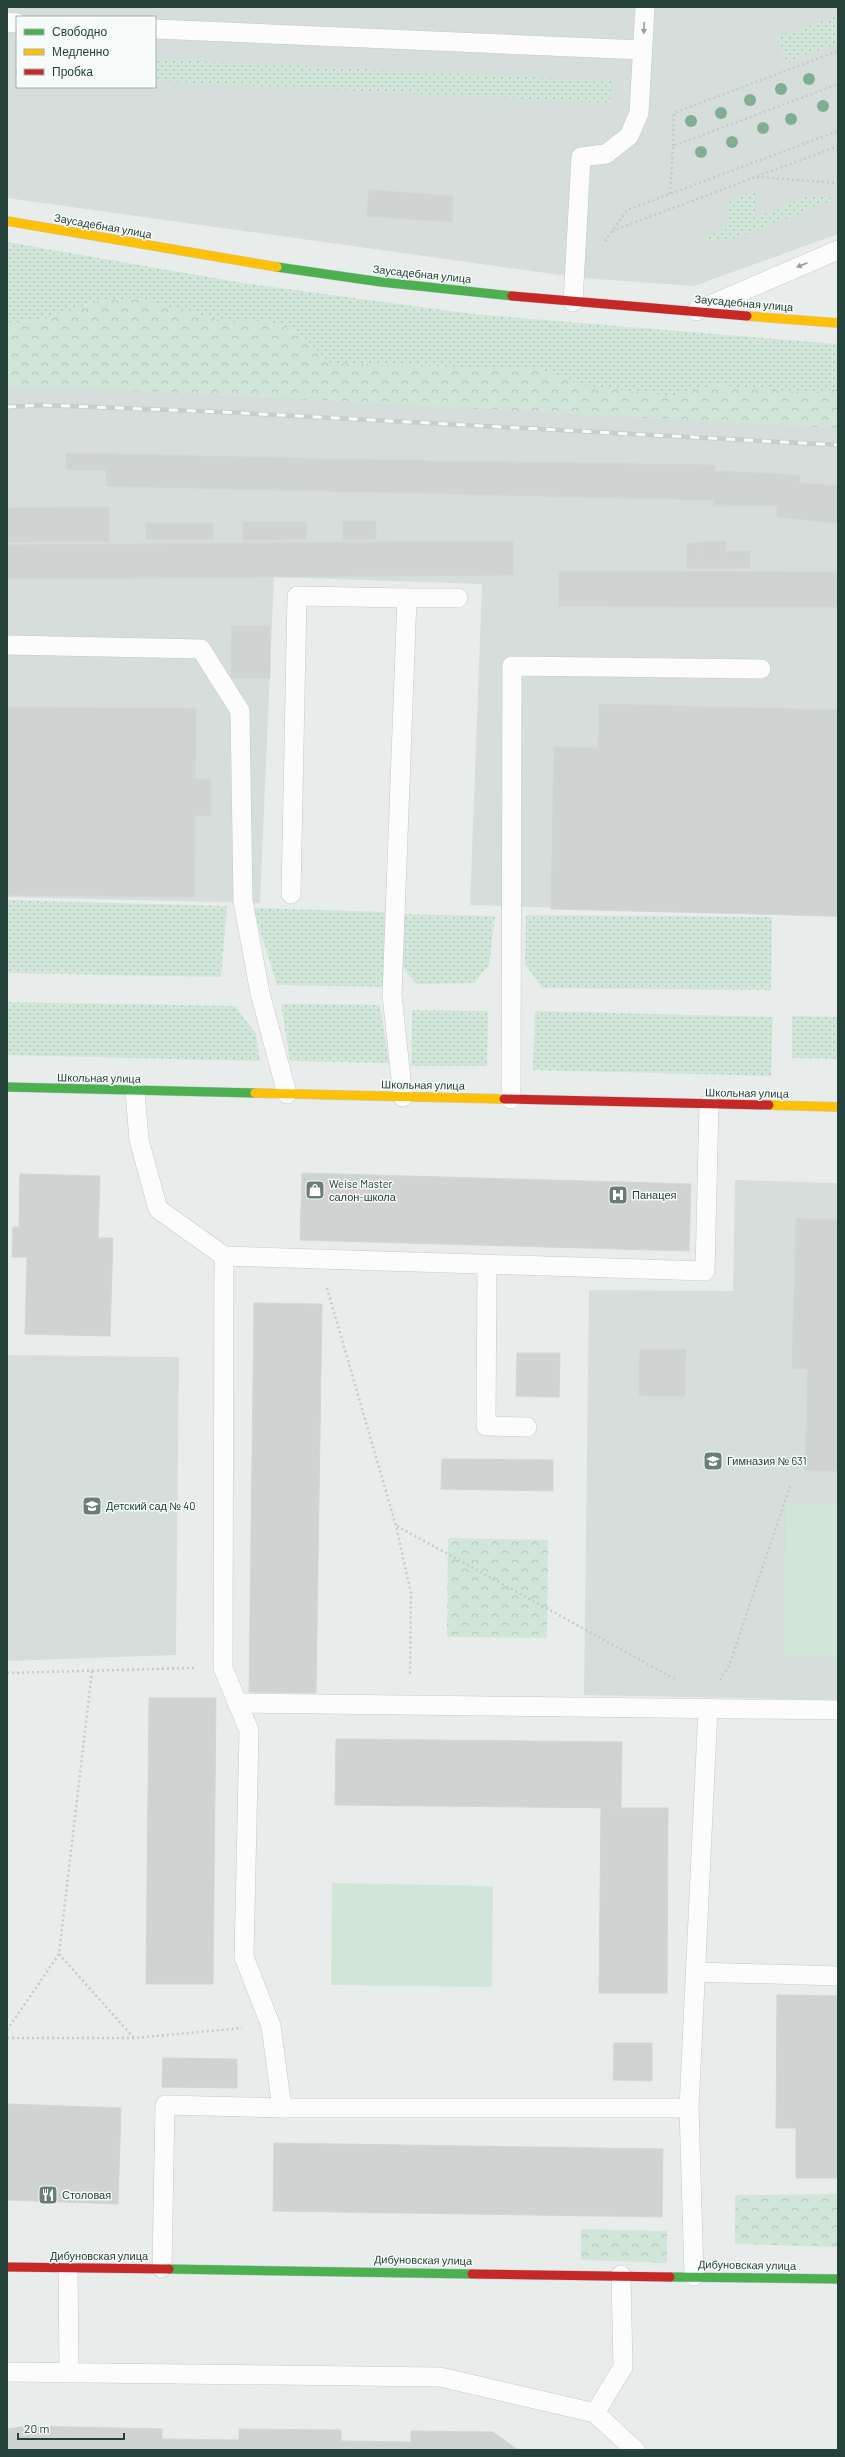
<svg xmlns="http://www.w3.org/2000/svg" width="845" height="2457" font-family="Barlow,sans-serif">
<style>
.built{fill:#d6dedb;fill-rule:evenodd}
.grass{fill:url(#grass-dots)}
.forest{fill:url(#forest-crowns)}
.pitch{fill:#d1e6d8}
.building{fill:#cfd4d2;stroke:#d1d6d4}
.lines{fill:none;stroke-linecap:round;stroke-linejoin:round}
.lane-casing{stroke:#c5cac8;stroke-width:20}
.fast-casing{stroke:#c3cbc8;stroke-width:10}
.slow-casing{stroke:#c3cbc8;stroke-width:10}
.jam-casing{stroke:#c3cbc8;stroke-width:10}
.path{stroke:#c3ccca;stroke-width:2.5;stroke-dasharray:2 3;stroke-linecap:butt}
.lane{stroke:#fcfcfc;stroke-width:19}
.fast{stroke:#4caf50;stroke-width:9}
.slow{stroke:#ffc107;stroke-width:9}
.jam{stroke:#c62828;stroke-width:9}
.rail-casing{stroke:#c9cdcc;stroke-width:4.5}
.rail{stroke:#f7fbf9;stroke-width:3;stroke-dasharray:9;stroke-linecap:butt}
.tree{fill:#81ae93}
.oneway{fill:#909f9b}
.labels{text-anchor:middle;stroke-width:3;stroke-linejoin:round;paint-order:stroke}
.street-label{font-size:11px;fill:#24423a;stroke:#f7fbf9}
.poi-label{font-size:11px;fill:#24423a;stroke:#f7fbf9;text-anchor:start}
</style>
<defs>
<pattern id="grass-dots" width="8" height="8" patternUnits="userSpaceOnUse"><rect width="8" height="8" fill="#d1e6d8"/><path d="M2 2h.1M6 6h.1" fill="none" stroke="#b3c6ba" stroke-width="1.8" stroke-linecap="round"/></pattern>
<pattern id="forest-crowns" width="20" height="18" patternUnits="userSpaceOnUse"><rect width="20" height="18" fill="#d1e6d8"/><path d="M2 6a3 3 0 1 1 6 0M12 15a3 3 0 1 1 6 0" fill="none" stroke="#b3c6ba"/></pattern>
</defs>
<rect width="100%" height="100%" fill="#e8edeb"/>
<g class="built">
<path d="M7 7H838V234L694 286 582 278 7 198ZM17 17H155V87H17Z"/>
<polygon points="7,360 838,383 838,917 470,905 482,584 274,577 260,903 7,897"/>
<polygon points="735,1180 838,1183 838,1700 584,1695 589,1290 733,1291"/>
<polygon points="7,1355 179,1357 176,1655 7,1661"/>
</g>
<g class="grass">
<polygon points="838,15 838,43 786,63 777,38"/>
<polygon points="155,59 611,81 610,103 155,81"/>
<polygon points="755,191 755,218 808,196 838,198 729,241 700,240 727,229 726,202"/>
<polygon points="7,242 243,283 473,314 838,344 838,389 810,393 713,385 673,396 586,386 532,367 455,367 330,363 299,333 262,319 232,323 136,298 99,301 41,320 7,323"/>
<polygon points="7,900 227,906 221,977 7,973"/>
<polygon points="253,908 388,912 385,987 277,985"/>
<polygon points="404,914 495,916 489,965 474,983 416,984 402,966"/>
<polygon points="526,915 772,917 771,990 542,988 525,964"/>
<polygon points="7,1002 235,1006 256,1034 260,1061 7,1055"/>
<polygon points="281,1004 380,1005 389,1063 290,1061"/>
<polygon points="412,1010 488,1011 487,1066 411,1066"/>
<polygon points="535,1011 773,1017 771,1076 533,1070"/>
<polygon points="792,1016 838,1017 838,1059 792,1058"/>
</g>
<g class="forest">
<polygon points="137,298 232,323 262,319 299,333 330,363 455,367 532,367 586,386 673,396 713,385 810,393 838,389 838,428 50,386 7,388 7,323 42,320 99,301"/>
<polygon points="448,1538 548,1540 547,1638 447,1637"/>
<polygon points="838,2194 838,2247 735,2244 735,2195"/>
<polygon points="581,2229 667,2231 667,2263 581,2260"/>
</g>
<g class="pitch">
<polygon points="786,1503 838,1504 838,1656 783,1655"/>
<polygon points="332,1883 493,1886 492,1987 331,1985"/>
</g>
<g class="building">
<polygon points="369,190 453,196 452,222 367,216"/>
<polygon points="66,453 433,461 715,465 714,471 800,475 799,483 838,486 838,523 777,517 777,505 713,506 714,500 106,486 106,470 66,470"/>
<polygon points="109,507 109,541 7,542 7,508"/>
<polygon points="343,521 376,521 376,539 343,540"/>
<polygon points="243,522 306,522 306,539 243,540"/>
<rect x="146" y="523" width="67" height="16"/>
<polygon points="513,541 513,575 7,579 7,545"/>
<polygon points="703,541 726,541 725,568 703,568"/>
<rect x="687" y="543" width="16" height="25"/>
<rect x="725" y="551" width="25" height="17"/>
<polygon points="559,571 838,572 838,607 559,606"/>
<polygon points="232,626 270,626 270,678 231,678"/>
<polygon points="599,704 838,710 838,916 551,909 554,747 598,748"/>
<polygon points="7,707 196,709 195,779 211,779 211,816 195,816 194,897 7,895"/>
<polygon points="302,1173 691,1184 689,1251 300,1240"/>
<polygon points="20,1174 100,1176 98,1238 113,1238 110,1336 25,1334 27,1257 12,1257 13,1227 19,1227"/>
<polygon points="796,1218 838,1220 838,1471 805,1470 808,1369 792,1368"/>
<polygon points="254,1303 322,1304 316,1693 249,1692"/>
<polygon points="640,1349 686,1349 685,1396 639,1395"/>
<polygon points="517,1353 560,1353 559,1397 516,1396"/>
<polygon points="442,1459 553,1460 553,1491 441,1489"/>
<polygon points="149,1698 216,1698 213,1984 146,1984"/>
<polygon points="336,1739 622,1742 621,1808 335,1805"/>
<polygon points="601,1808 668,1808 667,1993 599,1993"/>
<polygon points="777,1995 838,1996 838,2178 796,2178 796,2128 776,2128"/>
<polygon points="614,2043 652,2043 652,2081 613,2080"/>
<polygon points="163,2058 237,2059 237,2088 162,2087"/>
<polygon points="7,2104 121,2108 118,2204 7,2200"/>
<polygon points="274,2143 663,2149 662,2217 273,2211"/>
<polygon points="27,2426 162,2429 162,2439 239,2440 239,2429 341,2430 341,2441 411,2442 411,2431 493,2432 518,2450 7,2450 7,2429"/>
</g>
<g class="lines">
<g class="lane-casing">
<g id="lane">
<polyline points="7,22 17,23"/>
<polyline points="155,29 642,50"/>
<polyline points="573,302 581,157 606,154 629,136 639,113 645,7"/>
<polyline points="696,311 838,250"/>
<polyline points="7,645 201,649 240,711 243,901 260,993 287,1094"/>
<polyline points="291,894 297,596 407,598"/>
<polyline points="135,1091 139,1140 158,1209 224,1256 223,1668 249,1730 244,1957 271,2026 282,2108"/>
<polyline points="403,1097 392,995 407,598 458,598"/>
<polyline points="511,1099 512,666 761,669"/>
<polyline points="224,1256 705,1271 709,1104"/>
<polyline points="487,1264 486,1426 527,1427"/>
<polyline points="237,1703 838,1710"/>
<polyline points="696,1972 838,1976"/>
<polyline points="68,2268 69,2372"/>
<polyline points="162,2268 165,2105 282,2108 689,2108"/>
<polyline points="694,2276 689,2108 708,1708"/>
<polyline points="7,2372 440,2377 595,2413 635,2450"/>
<polyline points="595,2413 623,2367 621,2275"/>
</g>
</g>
<g class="fast-casing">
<g id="fast">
<polyline points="277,267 381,282 512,296"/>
<polyline points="7,1087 255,1093"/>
<polyline points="169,2269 472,2274"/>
<polyline points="670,2277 838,2279"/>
</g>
</g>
<g class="slow-casing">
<g id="slow">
<polyline points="7,221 277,267"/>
<polyline points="747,316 838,323"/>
<polyline points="255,1093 504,1099"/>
<polyline points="769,1105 838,1107"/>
</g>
</g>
<g class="jam-casing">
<g id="jam">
<polyline points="512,296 747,316"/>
<polyline points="504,1099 769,1105"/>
<polyline points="7,2267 169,2269"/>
<polyline points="472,2274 670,2277"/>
</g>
</g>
<g class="path">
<polyline points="673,146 674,113 838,51"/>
<polyline points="757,177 838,183"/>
<polyline points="670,194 673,146 838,84"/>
<polyline points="612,231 838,146"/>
<polyline points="605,241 627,210 838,131"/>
<polyline points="327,1288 396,1526 411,1593 410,1676"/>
<polyline points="397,1526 675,1679"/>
<polyline points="7,1673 195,1668"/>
<polyline points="720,1680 729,1666 791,1483"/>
<polyline points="59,1954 134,2038"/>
<polyline points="7,2030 59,1954 92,1671"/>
<polyline points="7,2038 135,2038 242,2028"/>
</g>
<use href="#lane" class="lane"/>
<use href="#fast" class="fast"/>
<use href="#slow" class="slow"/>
<use href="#jam" class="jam"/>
<g class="rail-casing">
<polyline id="rail" points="7,407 41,405 223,412 838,445"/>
</g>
<use href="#rail" class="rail"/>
</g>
<g class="tree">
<circle cx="809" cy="79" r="6"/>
<circle cx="781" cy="89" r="6"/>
<circle cx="750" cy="100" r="6"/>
<circle cx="823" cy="106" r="6"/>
<circle cx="721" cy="113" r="6"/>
<circle cx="791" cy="119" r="6"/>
<circle cx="691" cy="121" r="6"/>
<circle cx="763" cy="128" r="6"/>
<circle cx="732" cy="142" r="6"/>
<circle cx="701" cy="152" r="6"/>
</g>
<defs><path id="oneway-solid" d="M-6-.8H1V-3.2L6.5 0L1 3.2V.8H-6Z"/></defs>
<g class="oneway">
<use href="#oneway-solid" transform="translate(644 28) rotate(93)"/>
<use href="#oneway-solid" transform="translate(802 265) rotate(157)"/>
</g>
<defs>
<g id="shop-square" transform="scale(1)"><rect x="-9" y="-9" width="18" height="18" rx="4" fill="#697e78" stroke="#f7fbf9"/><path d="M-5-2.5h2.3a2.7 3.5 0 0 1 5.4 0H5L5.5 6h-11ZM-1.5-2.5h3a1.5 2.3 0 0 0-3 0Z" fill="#fff"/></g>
<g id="hospital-square" transform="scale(1)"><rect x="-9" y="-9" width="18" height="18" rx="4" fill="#697e78" stroke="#f7fbf9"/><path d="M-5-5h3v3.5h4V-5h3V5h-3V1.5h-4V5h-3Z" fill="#fff"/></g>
<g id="school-square" transform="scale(1)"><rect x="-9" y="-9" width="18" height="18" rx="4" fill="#697e78" stroke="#f7fbf9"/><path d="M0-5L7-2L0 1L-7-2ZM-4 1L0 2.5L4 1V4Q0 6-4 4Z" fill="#fff"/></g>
<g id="restaurant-square" transform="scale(1)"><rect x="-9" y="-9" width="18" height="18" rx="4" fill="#697e78" stroke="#f7fbf9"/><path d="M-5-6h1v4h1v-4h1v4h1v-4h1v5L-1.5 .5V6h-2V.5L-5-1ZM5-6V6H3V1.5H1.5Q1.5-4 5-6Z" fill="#fff"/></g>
</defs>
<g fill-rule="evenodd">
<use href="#shop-square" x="315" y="1190"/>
<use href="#hospital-square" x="618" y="1195"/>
<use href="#school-square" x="713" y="1461"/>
<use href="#school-square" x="92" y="1506"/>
<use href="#restaurant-square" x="48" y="2195"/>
</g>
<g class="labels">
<g class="street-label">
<text transform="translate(103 226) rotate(10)" y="4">Заусадебная улица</text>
<text transform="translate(422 274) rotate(6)" y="4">Заусадебная улица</text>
<text transform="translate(744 303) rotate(5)" y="4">Заусадебная улица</text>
<text transform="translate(99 1078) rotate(1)" y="4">Школьная улица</text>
<text transform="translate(423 1085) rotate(1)" y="4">Школьная улица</text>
<text transform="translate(747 1093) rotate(1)" y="4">Школьная улица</text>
<text x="99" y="2260">Дибуновская улица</text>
<text transform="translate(423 2260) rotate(1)" y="4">Дибуновская улица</text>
<text transform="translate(747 2265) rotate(1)" y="4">Дибуновская улица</text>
</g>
<g class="poi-label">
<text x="329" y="1188">Weise Master<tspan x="329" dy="13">салон-школа</tspan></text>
<text x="632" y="1199">Панацея</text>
<text x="727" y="1465">Гимназия № 631</text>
<text x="106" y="1510">Детский сад № 40</text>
<text x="62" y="2199">Столовая</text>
</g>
</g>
<rect width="845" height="2457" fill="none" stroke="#24423a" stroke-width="16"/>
<rect x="16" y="16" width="140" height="72" fill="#f7fbf9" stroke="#a3b1ad"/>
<rect x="24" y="29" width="20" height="6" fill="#4caf50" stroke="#a3b1ad"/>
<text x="52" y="36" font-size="12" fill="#24423a">Свободно</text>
<rect x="24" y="49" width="20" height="6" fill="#ffc107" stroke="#a3b1ad"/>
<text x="52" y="56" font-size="12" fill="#24423a">Медленно</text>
<rect x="24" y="69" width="20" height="6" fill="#c62828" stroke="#a3b1ad"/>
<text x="52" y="76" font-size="12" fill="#24423a">Пробка</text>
<path d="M18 2433v6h106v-6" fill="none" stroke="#24423a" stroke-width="2"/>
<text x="24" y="2433" font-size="12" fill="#24423a" stroke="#f7fbf9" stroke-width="3" paint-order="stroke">20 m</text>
</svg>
